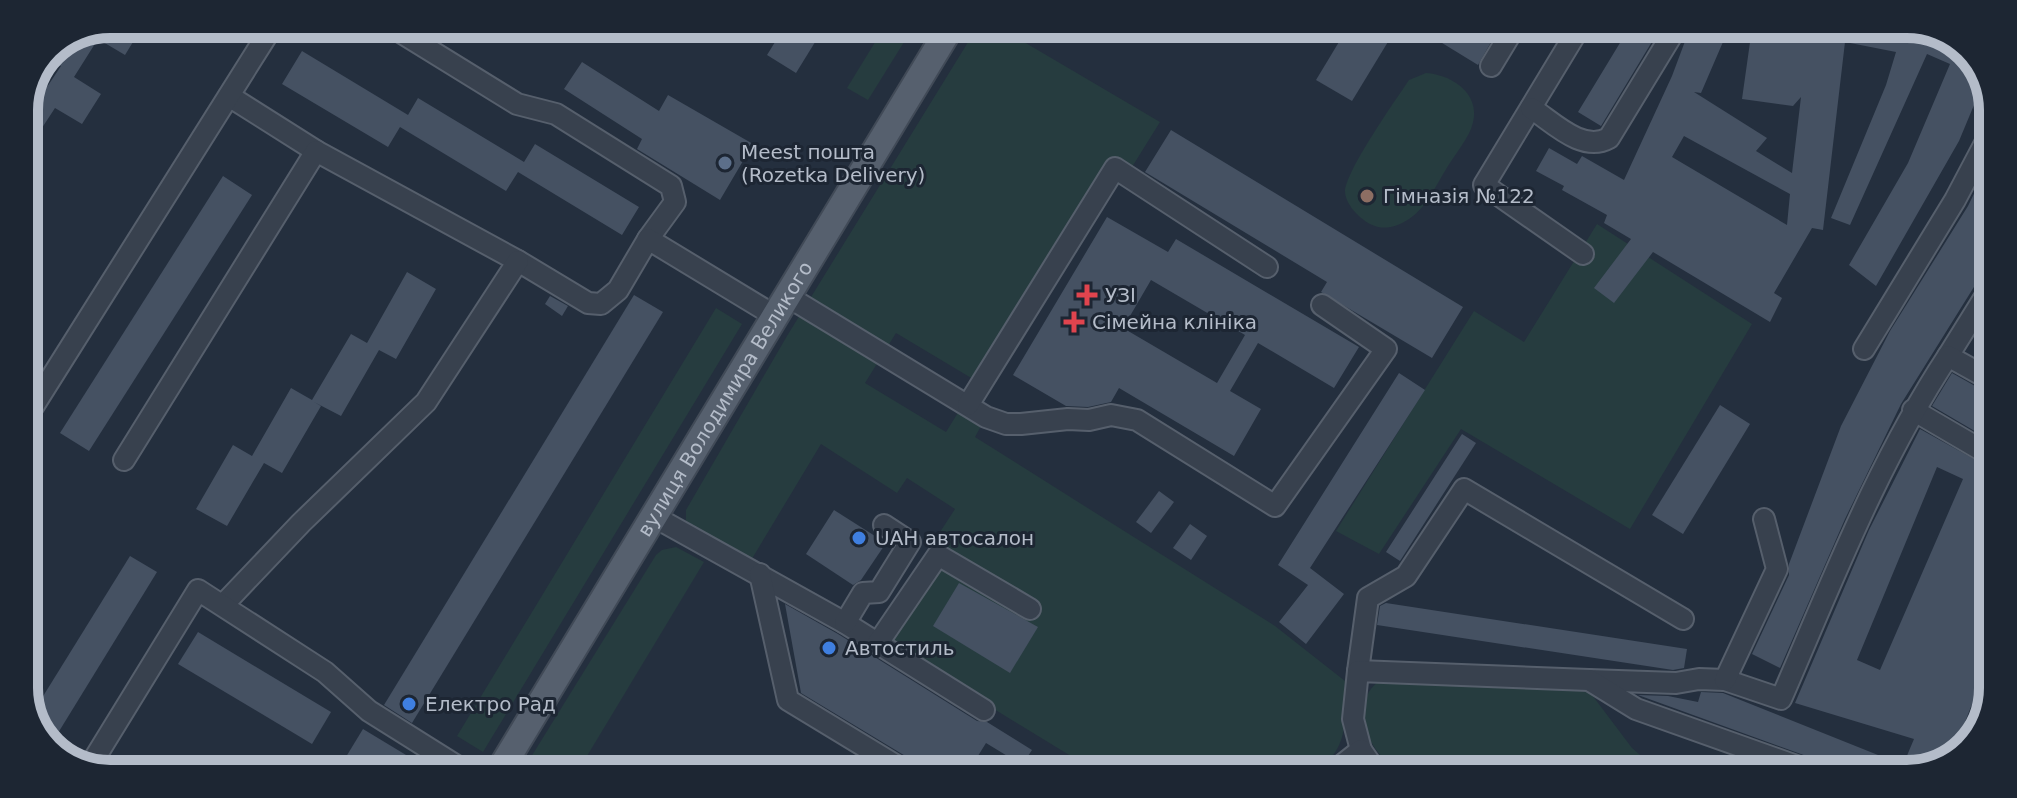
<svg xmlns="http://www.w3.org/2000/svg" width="2017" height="798" font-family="'DejaVu Sans',sans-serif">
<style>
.green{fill:#263c3f}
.building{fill:#455162;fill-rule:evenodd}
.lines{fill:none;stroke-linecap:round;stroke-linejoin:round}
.minor-casing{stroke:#565f6c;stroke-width:24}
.major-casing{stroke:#414a57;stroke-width:30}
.minor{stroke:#38414e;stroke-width:20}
.major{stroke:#56606e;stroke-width:26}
.service-dot{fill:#5c6f8a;stroke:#1d2633;stroke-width:3}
.education-dot{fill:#8d6e63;stroke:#1d2633;stroke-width:3}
.health-dot{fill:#e0444e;stroke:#1d2633;stroke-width:3}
.shop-dot{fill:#3f7fe0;stroke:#1d2633;stroke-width:3}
.labels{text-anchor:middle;stroke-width:6;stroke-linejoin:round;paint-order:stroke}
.poi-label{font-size:20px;fill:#b4bcc9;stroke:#1d2633;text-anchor:start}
.street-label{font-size:20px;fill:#b4bcc9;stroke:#1d2633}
.rim{fill:none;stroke:#b4bcc9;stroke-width:10}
</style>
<rect width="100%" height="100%" fill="#242f3e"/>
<g class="green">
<polygon points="885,26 914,26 868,100 847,88"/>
<path d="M978 26H997L1160 122 1132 167 1113 156 978 382 896 333 865 383 946 432 964 403 986 417 975 437 1275 626 1345 681C1343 723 1352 744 1316 772H1100L1079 761 873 635 955 509 907 478 897 493 821 444 750 562 686 523V510L787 336Z"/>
<path d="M1426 73C1455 75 1484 97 1471 129 1465 143 1453 157 1445 171 1435 187 1426 208 1409 219 1397 227 1383 231 1370 224 1359 218 1345 204 1345 191 1347 169 1395 101 1409 80Z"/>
<polygon points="1597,224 1752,324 1630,529 1461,429 1379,554 1336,531 1474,311 1524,342"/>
<polygon points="716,308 742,324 483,752 457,736"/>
<polygon points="676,547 704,562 578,771 523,770 656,555 662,550"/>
<path d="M1378 682 1589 691 1632 748 1661 773H1614L1608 766 1598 773H1394C1387 761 1372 748 1368 735 1362 717 1361 694 1378 682Z"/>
</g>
<g class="building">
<polygon points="110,24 144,24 125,55 98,39 74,77 101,94 82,124 55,108 38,134 24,125 24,105 31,90 41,96 61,66 46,57 50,49"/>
<polygon points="785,26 825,26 796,73 767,55"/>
<polygon points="1348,27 1397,27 1352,101 1316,80"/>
<polygon points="1416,27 1499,28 1478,65"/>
<polygon points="1629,28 1655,28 1649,38 1653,40 1601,126 1578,112"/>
<path d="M1690 28H1729L1701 93 1694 92 1767 138 1756 151 1792 173 1801 97 1793 106 1742 99 1752 28 1935 29 1975 58 1984 81 1959 141 1876 286 1849 265 1908 163 1950 64 1927 54 1850 225 1831 218 1886 85 1896 52 1845 42 1823 230 1812 228 1774 293 1782 298 1770 322 1653 252 1614 303 1594 288 1631 239 1604 223 1607 215 1562 190 1564 186 1536 171 1549 148 1577 164 1582 156 1624 180 1672 76ZM1684 136 1790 194 1787 225 1672 157Z"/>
<polygon points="302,51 408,115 418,98 524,162 535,144 639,207 622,235 518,172 506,191 400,127 388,147 282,84"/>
<polygon points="582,62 659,111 668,95 753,144 720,200 637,149 642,139 564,89"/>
<polygon points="1171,130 1463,307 1432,358 1321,292 1327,282 1145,172"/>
<polygon points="1992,157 1992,258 1901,404 1845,519 1780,668 1752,654 1789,575 1789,564 1841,426 1890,331 1968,206"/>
<polygon points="223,176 252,195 89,451 60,433"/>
<path d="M1107 217 1168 252 1176 239 1359 347 1334 388 1258 343 1230 391 1261 409 1234 456 1119 388 1111 402 1088 407 1066 406 1013 375ZM1151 280 1245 335 1217 383 1123 328Z"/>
<polygon points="407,272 436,289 396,359 379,350 341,416 314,402 321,406 282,473 264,463 227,526 196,509 233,445 252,456 291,388 312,400 351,334 367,343"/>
<polygon points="634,295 663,312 412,723 384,705"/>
<polygon points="550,296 568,306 562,316 545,304"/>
<polygon points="1399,373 1425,390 1310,568 1344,594 1306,644 1279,622 1308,585 1278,565"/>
<polygon points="1952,373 1991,395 1990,440 1932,406"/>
<polygon points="1720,405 1750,424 1683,534 1652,515"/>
<path d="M1920 429 1990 468 1989 661 1950 760 1907 774H1844L1831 769 1823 762 1638 695 1668 696 1698 702 1701 692 1723 693 1903 765 1914 739 1795 703 1869 530ZM1937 467 1963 479 1880 670 1857 660Z"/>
<polygon points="1462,434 1476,443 1400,561 1386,552"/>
<polygon points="1159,491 1174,502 1151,533 1136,522"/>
<polygon points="834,510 886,543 861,580 853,585 806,554"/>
<polygon points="1190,524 1207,536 1191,560 1173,548"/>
<polygon points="130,556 157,572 50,746 42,741 32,714"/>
<polygon points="959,583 1038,627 1010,673 933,626"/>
<polygon points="1386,603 1687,649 1684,668 1673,670 1377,625 1380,606"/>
<polygon points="785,604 838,634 977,721 987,722 1032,750 1022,765 986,743 968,772 923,771 912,760 801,693"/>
<polygon points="198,632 331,712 312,744 178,664"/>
<polygon points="363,729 411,758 403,770 338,770"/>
</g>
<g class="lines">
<g class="minor-casing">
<g id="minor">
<polyline points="389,25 517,104 556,114 671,186 675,202 648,239"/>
<polyline points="1579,28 1484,185 1583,254"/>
<polyline points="1491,66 1514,28"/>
<polyline points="229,96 316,151"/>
<path d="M1531 108C1553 122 1582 153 1609 138L1676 28"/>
<polyline points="787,296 986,417 1006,424 1021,424 1068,419 1089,420 1111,415 1137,420 1275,506 1386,349 1322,305"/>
<polyline points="1864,349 1955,200 1993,128"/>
<polyline points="1948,356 1991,287"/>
<polyline points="968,405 1115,168 1267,267"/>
<polyline points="1913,410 1990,455"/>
<polyline points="24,421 272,27 280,24"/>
<polyline points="124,460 316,151 518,261 588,303 601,304 618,290 648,239 775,316"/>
<polyline points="653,516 845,623 984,710"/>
<polyline points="760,574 788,700 905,771"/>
<polyline points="223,605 301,523 426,402 518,261"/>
<polyline points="845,623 863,593 879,592 910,542 884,525"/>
<polyline points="878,643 938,555 1030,609"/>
<polyline points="1358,671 1368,598 1406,576 1464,489 1683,619"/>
<path d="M1589 680 1676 683 1699 679 1725 680 1781 699C1832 582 1877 464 1948 356L1991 380"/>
<polyline points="1725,680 1777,569 1764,519"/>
<polyline points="1361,750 1353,719 1358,671 1589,680 1636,709 1819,774"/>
<polyline points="88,769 198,590 325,672 369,711 463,770"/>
<polyline points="1332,773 1361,750 1377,773"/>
</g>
</g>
<g class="major-casing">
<g id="major">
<path id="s1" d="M500 770 951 26"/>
</g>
</g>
<use href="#minor" class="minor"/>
<use href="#major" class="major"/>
</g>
<circle class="service-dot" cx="725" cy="163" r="8"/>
<circle class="education-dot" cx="1367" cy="196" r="8"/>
<g class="health-dot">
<path d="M1083 283h8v8h8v8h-8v8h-8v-8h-8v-8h8z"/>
<path d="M1070 310h8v8h8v8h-8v8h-8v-8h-8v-8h8z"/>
</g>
<g class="shop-dot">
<circle cx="859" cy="538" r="8"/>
<circle cx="829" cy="648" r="8"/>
<circle cx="409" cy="704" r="8"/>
</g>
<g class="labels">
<g class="poi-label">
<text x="741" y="159">Meest пошта<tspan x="741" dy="23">(Rozetka Delivery)</tspan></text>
<text x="1383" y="203">Гімназія №122</text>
<text x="1105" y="302">УЗІ</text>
<text x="1092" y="329">Сімейна клініка</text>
<text x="875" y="545">UAH автосалон</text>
<text x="845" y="655">Автостиль</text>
<text x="425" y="711">Електро Рад</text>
</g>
<g class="street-label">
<text dy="7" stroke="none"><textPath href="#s1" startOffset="434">вулиця Володимира Великого</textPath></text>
</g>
</g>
<path d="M0 0H2017V798H0ZM110 38H1907A72 72 0 0 1 1979 110V688A72 72 0 0 1 1907 760H110A72 72 0 0 1 38 688V110A72 72 0 0 1 110 38Z" fill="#1d2633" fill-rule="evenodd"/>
<path class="rim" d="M110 38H1907A72 72 0 0 1 1979 110V688A72 72 0 0 1 1907 760H110A72 72 0 0 1 38 688V110A72 72 0 0 1 110 38Z"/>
</svg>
